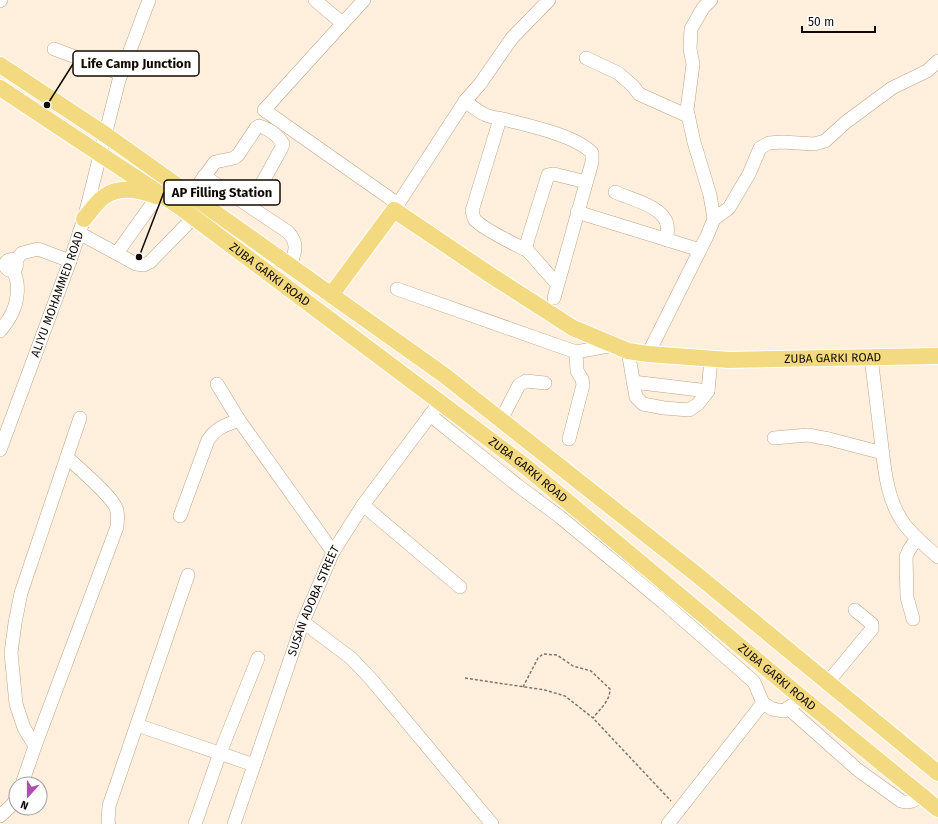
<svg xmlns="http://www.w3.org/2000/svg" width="938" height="824" font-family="'Fira Sans',sans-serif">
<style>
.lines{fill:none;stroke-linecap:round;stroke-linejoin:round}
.minor-casing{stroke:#bea487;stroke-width:14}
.major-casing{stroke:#fff;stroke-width:18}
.path{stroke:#807467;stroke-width:1.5;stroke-dasharray:3 2;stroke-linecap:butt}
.minor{stroke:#fff;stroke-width:13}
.major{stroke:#f3da80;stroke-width:16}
.labels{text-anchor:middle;stroke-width:3;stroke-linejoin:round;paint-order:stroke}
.street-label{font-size:12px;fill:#120a02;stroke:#fff}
.leader{fill:none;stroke:#120a02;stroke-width:1.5}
.callout-dot{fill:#120a02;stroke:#fff;stroke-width:1.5}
.callout{fill:#fff;stroke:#120a02;stroke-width:1.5}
.callout-label{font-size:13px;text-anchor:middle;font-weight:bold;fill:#120a02}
</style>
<rect width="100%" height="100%" fill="#ffefdc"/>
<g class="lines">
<g class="minor-casing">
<g id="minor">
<polyline points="315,0 342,23"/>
<polyline points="364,0 264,110 398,204 394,210"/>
<polyline points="0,1 1,0"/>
<polyline points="54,49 121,74"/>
<polyline points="586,58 618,73 633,86 639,94 688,116"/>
<path d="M465 101C472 106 478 112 486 115 492 118 500 118 507 120 530 126 577 136 592 153V162L554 298"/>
<path d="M500 119 472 211C473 214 473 217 475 220 484 230 515 244 528 251"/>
<path d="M204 176 288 232C299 244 295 252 290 266"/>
<path d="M615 192C630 199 663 206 667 224 668 229 667 235 667 240"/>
<path d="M190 196 215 162 234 158 238 155 256 128 259 126C268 128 279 136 283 144L281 149 256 194"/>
<polyline points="398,204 465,101 480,84 512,38 549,0"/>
<polyline points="577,212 700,250"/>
<polyline points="714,219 729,208 749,174 760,148 769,143 782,142 814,144 825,141 846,122 892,88 927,71 938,61"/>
<polyline points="79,233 136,264 144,265 150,262 194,217"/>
<polyline points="117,253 157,197"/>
<circle cx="11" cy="265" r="5.5"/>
<polyline points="15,261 22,253 38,249 70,261"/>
<polyline points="557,284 528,251 526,247 528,239 548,175 554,174 586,182"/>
<polyline points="397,289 576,352 614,345"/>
<path d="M0 331C4 326 9 320 12 313 18 301 20 282 13 271"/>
<polyline points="628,351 636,397 643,404 664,408 689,410 698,404 708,391 711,359"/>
<polyline points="648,354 707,236 714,219 710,195 694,142 687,110 693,64 690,49 691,29 703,8 711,0"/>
<path d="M871 357C874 382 877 406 880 431 884 462 885 499 905 525 914 537 927 547 938 557"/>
<polyline points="633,382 708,391"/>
<polyline points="217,384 239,420 333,552"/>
<polyline points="430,415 517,485 560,517 663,602 754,682 763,703"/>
<polyline points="501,420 519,385 526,381 545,383"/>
<polyline points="774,438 808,435 829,439 883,453"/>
<polyline points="569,439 583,385 582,379 577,371 576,352"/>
<path id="s1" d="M0 450 70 261 84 219 119 80 149 0"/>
<polyline points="363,505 460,587"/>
<path d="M180 516 208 440C216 428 225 425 239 420"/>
<polyline points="913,619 907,597 906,557 909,550 917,538"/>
<polyline points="303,622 351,658 371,679 492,824"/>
<polyline points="827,683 872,629 872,624 855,610"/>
<path d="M788 708 858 770 901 801C909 804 915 800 922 796"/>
<polyline points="137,725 254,765"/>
<polyline points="35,746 24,728 16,704 11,653 15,623 21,593 80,418"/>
<path d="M22 784 35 746 117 527C117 521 119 514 116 508 111 495 79 469 67 457"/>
<polyline points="0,816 12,805 16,799"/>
<polyline points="109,824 108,822 109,806 188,575"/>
<polyline points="195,824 220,753 258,658"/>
<path id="s2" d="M234 824 303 622 333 552 363 505 440 402"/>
<polyline points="668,824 763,703 772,709 784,711 802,698"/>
</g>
</g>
<g class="major-casing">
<g id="major">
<polyline points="0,65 106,135 444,375 696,574 938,773"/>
<path id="s3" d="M0 88 180 207 525 466 802 698 938 809"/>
<path d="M84 219C90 212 97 201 105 196 120 186 140 190 156 196"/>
<path id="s4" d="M331 295 394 210 492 276 573 328 628 351 648 354 729 360 938 356"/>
</g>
</g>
<g class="path">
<polyline points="465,678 545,690 565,696 593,718 671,801"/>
<path d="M523 687 538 658 543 654 557 655 573 666 591 671 610 689C610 701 600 709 593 718"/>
</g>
<use href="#minor" class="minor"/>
<use href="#major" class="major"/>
</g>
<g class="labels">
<g class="street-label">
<text dy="4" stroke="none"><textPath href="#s3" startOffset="328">ZUBA GARKI ROAD</textPath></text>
<text dy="4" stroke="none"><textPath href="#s1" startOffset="166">ALIYU MOHAMMED ROAD</textPath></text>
<text dy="4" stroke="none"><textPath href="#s4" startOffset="585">ZUBA GARKI ROAD</textPath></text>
<text dy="4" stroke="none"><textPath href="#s3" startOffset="652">ZUBA GARKI ROAD</textPath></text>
<text dy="4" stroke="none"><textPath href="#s2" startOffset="237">SUSAN ADOBA STREET</textPath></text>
<text dy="4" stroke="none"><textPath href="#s3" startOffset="976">ZUBA GARKI ROAD</textPath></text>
</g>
</g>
<path class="leader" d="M47 105L73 64M139 257L164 192"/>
<g class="callout-dot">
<circle cx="47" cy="105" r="4"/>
<circle cx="139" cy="257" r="4"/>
</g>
<g class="callout">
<rect x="73" y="51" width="126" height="25" rx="4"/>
<rect x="164" y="180" width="116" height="25" rx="4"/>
</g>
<g class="callout-label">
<text x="136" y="68">Life Camp Junction</text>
<text x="222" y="197">AP Filling Station</text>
</g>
<g transform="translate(28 796) rotate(201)"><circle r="19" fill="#ffffff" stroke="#a09d9a"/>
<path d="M0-3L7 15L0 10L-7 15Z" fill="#b04cb3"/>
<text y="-6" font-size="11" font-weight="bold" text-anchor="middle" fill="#120a02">N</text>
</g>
<path d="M802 26v6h73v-6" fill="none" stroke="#120a02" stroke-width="2"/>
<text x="808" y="26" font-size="12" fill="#120a02" stroke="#ffffff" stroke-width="3" paint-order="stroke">50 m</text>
</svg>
